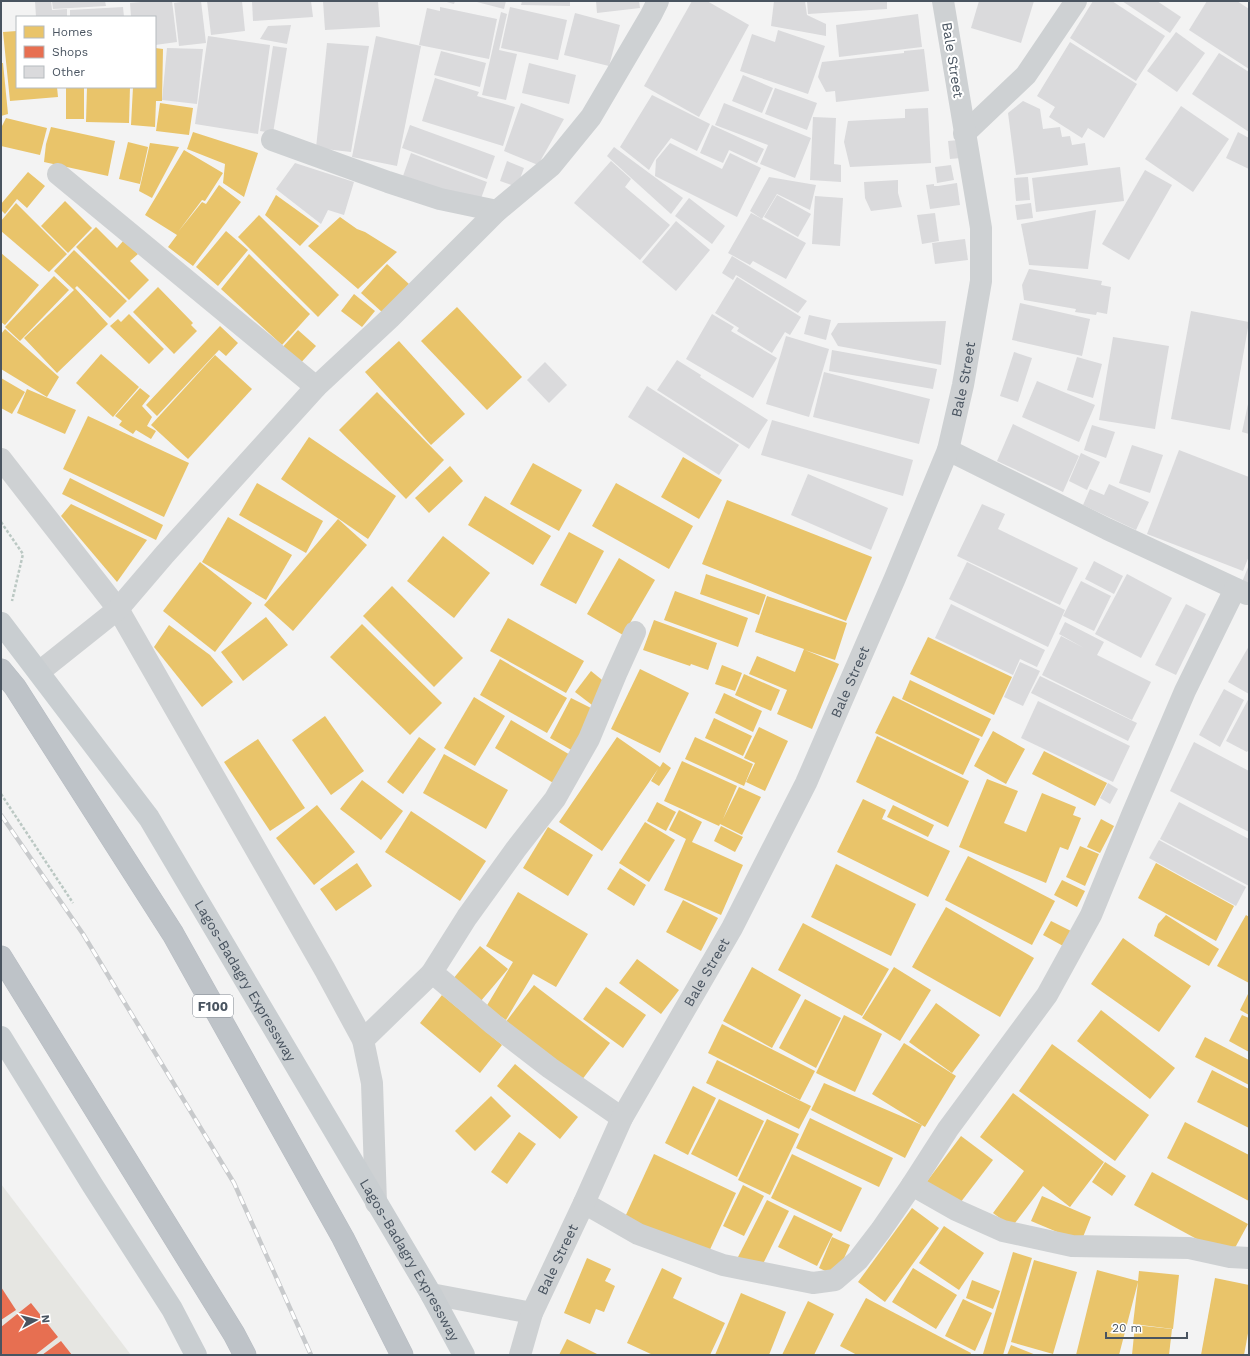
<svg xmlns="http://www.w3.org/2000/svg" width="1250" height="1356" font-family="'Work Sans',sans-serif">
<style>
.commercial{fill:#e6e6e2}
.homes{fill:#e9c46a}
.shops{fill:#e76f51}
.building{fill:#dadadc}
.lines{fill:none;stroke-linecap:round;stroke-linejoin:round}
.highway-casing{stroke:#b7bcc2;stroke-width:23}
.path{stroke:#bbc8c3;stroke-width:2.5;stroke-dasharray:3 2;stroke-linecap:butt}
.minor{stroke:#ced1d3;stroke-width:22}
.major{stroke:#c9ced1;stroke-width:22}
.highway{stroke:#bec3c8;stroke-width:22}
.rail-casing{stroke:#c8cacc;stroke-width:4.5}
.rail{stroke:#fff;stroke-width:3;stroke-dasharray:9;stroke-linecap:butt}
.labels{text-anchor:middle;stroke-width:4;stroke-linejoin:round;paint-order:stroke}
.shield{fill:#fff;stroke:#808790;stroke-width:1}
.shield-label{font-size:13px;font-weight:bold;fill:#495460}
.street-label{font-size:14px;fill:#495460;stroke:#fff}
</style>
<rect width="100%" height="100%" fill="#f3f3f3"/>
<polygon class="commercial" points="1,1184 131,1355 1,1355"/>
<g class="homes">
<polygon points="17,31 17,87 57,87 58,97 10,101 3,32"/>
<polygon points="155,48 163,49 162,101 156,101 155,127 131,125 133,87 155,87"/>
<polygon points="1,63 3,63 8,114 1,116"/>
<rect x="66" y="87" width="18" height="32"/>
<polygon points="87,87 130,87 129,123 86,122"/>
<polygon points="160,103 193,108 189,135 156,131"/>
<polygon points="6,118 47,128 40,155 1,146 1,128"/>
<polygon points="51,127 115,141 108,176 44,162 46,144"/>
<polygon points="193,132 258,153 244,197 223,183 225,164 187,149"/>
<polygon points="128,142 148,147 140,184 119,179"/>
<polygon points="150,143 179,147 152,198 139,191"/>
<polygon points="184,150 223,173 205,201 202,200 178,232 202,202 206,204 219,185 241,202 193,266 168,247 177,235 145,215"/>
<polygon points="28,172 45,186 27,208 17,199 5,214 1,210 1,204"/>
<polygon points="276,195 319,226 300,246 265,215"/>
<polygon points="65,201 92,228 68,253 41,226"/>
<polygon points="16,203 67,254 49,272 1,231 1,221"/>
<polygon points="259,215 339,295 318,317 238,237"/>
<polygon points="340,217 357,229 365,232 397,252 358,289 308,246"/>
<polygon points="96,227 117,248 124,240 138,254 130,261 149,280 129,300 76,247"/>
<polygon points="226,231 248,250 218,286 196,267"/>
<polygon points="74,250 127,301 110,318 77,286 75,288 108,324 57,373 24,338 74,290 54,271"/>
<polygon points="1,253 39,285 5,325 1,322"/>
<polygon points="249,254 310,314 282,345 221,289"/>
<polygon points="387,264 409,284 383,313 361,293"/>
<polygon points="54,276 69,290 20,341 5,327"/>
<polygon points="158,287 193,323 191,325 197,331 174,354 133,312"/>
<polygon points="354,294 375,311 362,327 341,311"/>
<polygon points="457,307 522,377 487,410 421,341"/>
<polygon points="129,314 164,349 149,364 110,326 118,319 121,322"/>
<polygon points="220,326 238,343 226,356 219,350 157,416 146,405"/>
<polygon points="5,329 59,377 47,397 1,369 1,334"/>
<polygon points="298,330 316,346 298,366 280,350"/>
<polygon points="399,341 465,414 431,445 365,372"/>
<polygon points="101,354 139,387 113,417 76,383"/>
<polygon points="215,355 252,389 188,459 151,425"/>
<polygon points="1,378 25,392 12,414 1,408"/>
<polygon points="140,388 150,396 142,406 152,417 147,426 156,431 151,439 136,430 133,434 119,425 122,421 115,416"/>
<polygon points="27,389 76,410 65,434 17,413"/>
<polygon points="377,392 444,460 406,499 339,430"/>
<polygon points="88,416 189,463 164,517 63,469"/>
<polygon points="309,437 396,496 368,539 281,479"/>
<polygon points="683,457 722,480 699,519 661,497"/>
<polygon points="533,463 582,490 559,531 510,504"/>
<polygon points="450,466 463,481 429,513 415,498"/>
<polygon points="70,478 163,525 156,540 62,494"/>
<polygon points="257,483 323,521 306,553 239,515"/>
<polygon points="616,483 693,526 669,569 592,526"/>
<polygon points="485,496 551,536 533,565 468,525"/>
<polygon points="727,500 872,557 846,621 702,564"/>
<polygon points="71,504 147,540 117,582 61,516"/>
<polygon points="228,517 292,555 266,600 202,562"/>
<polygon points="338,519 367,545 293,631 264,605"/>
<polygon points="569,532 604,551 576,604 540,585"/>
<polygon points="443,536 490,573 454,618 407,581"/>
<polygon points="619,558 655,580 623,635 587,614"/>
<polygon points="200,562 252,603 215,652 163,611"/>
<polygon points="706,574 766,595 759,615 700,594"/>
<polygon points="392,586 463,658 434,687 363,616"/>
<polygon points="675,591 748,618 738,647 664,620"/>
<polygon points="767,596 847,623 835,660 805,650 839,664 812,729 777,714 787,690 749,674 757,656 795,672 804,649 755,632"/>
<polygon points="266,617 288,645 243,681 221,652"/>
<polygon points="508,618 584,661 566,693 490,651"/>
<polygon points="654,620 717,643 708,670 691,664 690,666 643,650"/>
<polygon points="362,624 442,703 410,735 330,657"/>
<polygon points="169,625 210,655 233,682 202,707 154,647"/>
<polygon points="928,637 1012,677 994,715 910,674"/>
<polygon points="500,659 567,698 547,733 480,695"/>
<polygon points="722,665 742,673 735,691 715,684"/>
<polygon points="640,669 689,693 660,753 611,729"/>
<polygon points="591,671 607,684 592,705 575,692"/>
<polygon points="744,674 780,690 771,711 735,695"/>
<polygon points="910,680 991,719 982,737 902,699"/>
<polygon points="724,693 762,711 753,732 715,713"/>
<polygon points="893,696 980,739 963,775 875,733"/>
<polygon points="474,697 505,716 475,766 444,748"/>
<polygon points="571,698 597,711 575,752 550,738"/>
<polygon points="325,716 364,771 331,795 292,740"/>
<polygon points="714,718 752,736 743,756 705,738"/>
<polygon points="511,720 577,759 560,787 495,748"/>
<polygon points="759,727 788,741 765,791 746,782 755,763 744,758"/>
<polygon points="993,731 1025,749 1006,784 974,766"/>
<polygon points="877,736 969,781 948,827 856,782"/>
<polygon points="419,737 436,749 403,794 387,782"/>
<polygon points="617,737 660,767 663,762 671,768 659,786 651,781 658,769 602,851 559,822"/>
<polygon points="695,737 753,764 744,786 685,759"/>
<polygon points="258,739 305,808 270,831 224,762"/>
<polygon points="1044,751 1107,783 1095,806 1032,774"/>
<polygon points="444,754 508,790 486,829 423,793"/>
<polygon points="682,761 737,786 723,819 739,787 761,797 742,835 720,824 719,826 664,801"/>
<polygon points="987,779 1018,791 1004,823 1026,832 1042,793 1076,807 1073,815 1081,818 1068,850 1060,847 1046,883 959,847"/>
<polygon points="362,780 403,811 381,840 340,809"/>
<polygon points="863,799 886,810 882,819 950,851 928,897 837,852"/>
<polygon points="657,802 676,812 666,831 647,821"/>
<polygon points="317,805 355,852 314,885 276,838"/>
<polygon points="893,805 934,825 928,837 887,817"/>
<polygon points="679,810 702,822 692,842 743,865 721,915 664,890 686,839 669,830"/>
<polygon points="411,811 486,861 460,901 385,852"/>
<polygon points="1101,819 1114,826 1100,853 1087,847"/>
<polygon points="645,822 675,840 649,882 619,863"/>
<polygon points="721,826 743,837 735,852 714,841"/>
<polygon points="548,827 593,855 568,896 523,868"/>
<polygon points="1080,846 1099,854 1085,886 1066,877"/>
<polygon points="968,856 1055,901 1032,945 945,900"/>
<polygon points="357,863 372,886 336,911 320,889"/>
<polygon points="1156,863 1234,906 1216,941 1138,898"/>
<polygon points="836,864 916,904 891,956 811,917"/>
<polygon points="620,868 646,885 634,906 607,889"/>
<polygon points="1062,880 1085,891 1077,907 1054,895"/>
<polygon points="518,892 588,934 556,987 533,974 506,1020 486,1007 513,962 486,946"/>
<polygon points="683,900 718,918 701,951 666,932"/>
<polygon points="946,907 1034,958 1000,1017 912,967"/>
<polygon points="1166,915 1219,949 1209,966 1154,936 1158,924"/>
<polygon points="1246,915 1249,917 1249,983 1217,966"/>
<polygon points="1051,921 1073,932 1065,947 1043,935"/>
<polygon points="803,923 889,969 862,1016 778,970"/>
<polygon points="1123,938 1191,986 1159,1032 1091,984"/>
<polygon points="480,946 508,969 480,1002 453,979"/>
<polygon points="637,959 679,990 661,1014 619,983"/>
<polygon points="752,967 801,995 772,1048 723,1021"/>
<polygon points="894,967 931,990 900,1041 862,1018"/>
<polygon points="534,985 610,1043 578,1085 502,1027"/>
<polygon points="606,987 646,1015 623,1048 583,1019"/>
<polygon points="1249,992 1249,1015 1240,1010"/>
<polygon points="442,995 502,1045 480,1073 420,1023"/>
<polygon points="805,999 841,1018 816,1068 779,1048"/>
<polygon points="936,1003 980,1035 952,1073 909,1042"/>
<polygon points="1101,1010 1175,1068 1150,1099 1077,1041"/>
<polygon points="844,1015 882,1034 855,1092 816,1073"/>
<polygon points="1242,1015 1249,1018 1249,1052 1229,1041"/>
<polygon points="722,1024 815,1071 800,1100 708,1053"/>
<polygon points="1205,1037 1249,1060 1249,1085 1195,1057"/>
<polygon points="904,1043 956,1076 925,1127 872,1094"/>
<polygon points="1052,1044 1149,1115 1115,1161 1019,1091"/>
<polygon points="717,1060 811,1106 799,1129 706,1083"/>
<polygon points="515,1064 578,1117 560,1139 497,1086"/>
<polygon points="1212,1070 1249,1089 1249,1128 1197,1102"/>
<polygon points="824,1083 922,1125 905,1158 811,1110"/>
<polygon points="693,1086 716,1098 688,1155 665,1143"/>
<polygon points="1013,1093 1104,1162 1070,1207 1043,1186 1012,1227 993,1213 1024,1171 980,1137"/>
<polygon points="491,1096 511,1116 475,1151 455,1131"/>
<polygon points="719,1099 764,1121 737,1177 691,1154"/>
<polygon points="810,1118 893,1158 879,1187 796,1148"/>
<polygon points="767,1119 799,1134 770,1195 738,1180"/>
<polygon points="1185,1122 1249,1155 1249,1201 1167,1158"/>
<polygon points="519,1132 536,1144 507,1184 491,1172"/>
<polygon points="961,1136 993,1160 957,1207 925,1184"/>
<polygon points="654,1154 736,1193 707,1256 625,1217"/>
<polygon points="792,1154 862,1188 841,1232 771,1198"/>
<polygon points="1105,1162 1126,1176 1112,1196 1092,1182"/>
<polygon points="1152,1172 1248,1224 1230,1257 1134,1205"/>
<polygon points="743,1185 764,1196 744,1236 723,1226"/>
<polygon points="1042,1196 1091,1217 1081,1242 1031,1221"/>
<polygon points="767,1200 789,1211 761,1268 738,1257"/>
<polygon points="912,1208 939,1228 885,1302 858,1282"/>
<polygon points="794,1215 833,1234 817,1266 778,1247"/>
<polygon points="944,1226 984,1253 959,1290 919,1263"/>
<polygon points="832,1237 850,1245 836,1276 819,1268"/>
<polygon points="1013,1252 1032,1258 1003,1355 985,1355 983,1354"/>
<polygon points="587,1258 611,1269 605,1281 615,1286 604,1312 596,1309 590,1324 564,1313"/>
<polygon points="1034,1260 1077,1272 1053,1354 1011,1342"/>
<polygon points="662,1268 682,1278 673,1298 725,1323 710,1355 653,1355 627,1343"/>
<polygon points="913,1268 957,1295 936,1329 892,1302"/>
<polygon points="1097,1270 1138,1281 1139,1271 1179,1275 1173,1329 1133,1324 1138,1282 1119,1355 1076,1355"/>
<polygon points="1215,1278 1249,1285 1249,1328 1244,1355 1201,1355"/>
<polygon points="972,1280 1000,1291 993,1309 966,1298"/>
<polygon points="741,1293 786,1312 769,1355 715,1355"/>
<polygon points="866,1298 971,1353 970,1355 857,1355 840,1346"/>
<polygon points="963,1299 992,1313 975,1351 945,1336"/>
<polygon points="808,1301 834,1314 814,1355 782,1355"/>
<polygon points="1135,1325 1172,1329 1169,1355 1132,1355"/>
<polygon points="567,1339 599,1355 559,1355"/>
<polygon points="1011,1345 1036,1355 1007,1355"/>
</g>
<g class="shops">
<polygon points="1,1287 16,1310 1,1320"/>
<polygon points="31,1303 58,1337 35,1355 3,1355 1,1352 1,1327"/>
<polygon points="61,1341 72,1355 42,1355"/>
</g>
<g class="building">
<polygon points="35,1 51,1 52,10 67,9 67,17 36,17"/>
<polygon points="52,1 105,1 106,6 53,9"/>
<polygon points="152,1 172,1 177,42 155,45 155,17 131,17 130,3"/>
<polygon points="188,1 201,1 206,43 179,46 174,3"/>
<polygon points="207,1 242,1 245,31 211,35"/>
<polygon points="252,1 311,1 313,17 253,21"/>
<polygon points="323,1 378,1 380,27 325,30"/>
<polygon points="443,1 455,1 454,4"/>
<polygon points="473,1 506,1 504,9"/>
<polygon points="522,1 570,1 570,6 521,5"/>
<polygon points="596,1 639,1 640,8 597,13"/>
<polygon points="692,1 707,1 749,25 699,117 644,86"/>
<polygon points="774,1 805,1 807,15 826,24 826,36 771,26"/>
<polygon points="807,1 887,1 887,9 808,14"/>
<polygon points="979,1 1034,1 1021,43 971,28"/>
<polygon points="1093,1 1112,1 1165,36 1136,81 1070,38"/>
<polygon points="1122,1 1157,1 1181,17 1170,33"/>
<polygon points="1207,1 1237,1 1249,9 1249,69 1189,30"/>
<polygon points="123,7 124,17 70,17 70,10"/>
<polygon points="440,7 497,19 489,59 419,45 427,8 440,11"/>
<polygon points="510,7 567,20 558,60 501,48"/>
<polygon points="501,12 507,14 499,50 517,54 506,100 482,95"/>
<polygon points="575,13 620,25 609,66 564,55"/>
<polygon points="918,14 922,47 839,57 836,25"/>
<polygon points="291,25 287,44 260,39 268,26"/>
<polygon points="778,30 825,46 808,94 740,71 752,34 775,42"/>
<polygon points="1176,32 1205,53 1177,92 1147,71"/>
<polygon points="208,36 270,45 258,134 195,124"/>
<polygon points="376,36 421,46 397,166 352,157"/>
<polygon points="1070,42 1137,84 1104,138 1088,128 1082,138 1049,117 1055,107 1037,96"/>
<polygon points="327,43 369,46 351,152 316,148"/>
<polygon points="273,46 287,48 273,133 260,131"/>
<polygon points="167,48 203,49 197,104 162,100"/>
<polygon points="924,49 929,91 836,102 835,91 826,92 818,77 822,62 904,53 904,51"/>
<polygon points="441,51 486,63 480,87 434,75"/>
<polygon points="1219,53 1249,72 1249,132 1192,94"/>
<polygon points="529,63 576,75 569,104 522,93"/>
<polygon points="743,75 773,88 762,113 732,101"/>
<polygon points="435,78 479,92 477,96 515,107 503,146 422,121"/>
<polygon points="775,88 817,103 807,130 765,114"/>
<polygon points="652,95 710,124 697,151 671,138 655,159 649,170 620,147"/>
<polygon points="1023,101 1040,109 1043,129 1060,127 1062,137 1070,136 1072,145 1085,143 1088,165 1016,175 1008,113"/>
<polygon points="521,103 564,119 538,165 504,151"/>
<polygon points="724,103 811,138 795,178 760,164 768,145 715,125"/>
<polygon points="1181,106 1229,139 1193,192 1145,159"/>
<polygon points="928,108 931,163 850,167 844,142 848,121 905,118 905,109"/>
<polygon points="813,117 836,118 834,164 841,165 841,182 810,180"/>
<polygon points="410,125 495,156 487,179 402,148"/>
<polygon points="712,125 764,149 757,163 729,150 723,163 700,153"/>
<polygon points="1238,132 1249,138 1249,169 1226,158"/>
<polygon points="959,140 961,158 950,159 948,141"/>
<polygon points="670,143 722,169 730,153 761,168 737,217 655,176 656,160"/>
<polygon points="614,147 683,198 671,214 607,156"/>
<polygon points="411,153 487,182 479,204 403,176"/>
<polygon points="507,161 524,168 517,187 500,181"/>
<polygon points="611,161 631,179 625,187 670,225 640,260 574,203"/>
<polygon points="295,163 354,182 344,215 328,210 321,224 276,189"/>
<polygon points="951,165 954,180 937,183 935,167"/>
<polygon points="1120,167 1124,201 1036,212 1032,178"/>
<polygon points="1145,170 1172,185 1129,260 1102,244"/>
<polygon points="769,177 816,185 810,210 777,194 762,219 750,211"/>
<polygon points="1028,177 1030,200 1016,201 1014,178"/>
<polygon points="898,180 898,193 902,207 871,211 865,198 864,182"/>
<polygon points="957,183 960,205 930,209 926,185 934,184 934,186 938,186"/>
<polygon points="777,195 811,214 798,237 764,217"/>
<polygon points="815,196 843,198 840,246 812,244"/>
<polygon points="689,198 725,226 712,244 675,216"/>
<polygon points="1031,203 1033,218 1017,220 1015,205"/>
<polygon points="1096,210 1088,269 1029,265 1021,224"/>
<polygon points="751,213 806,243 786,279 753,261 750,265 728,253"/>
<polygon points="935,213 939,241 922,244 917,215"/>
<polygon points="676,221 710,250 676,291 642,262"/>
<polygon points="965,239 968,260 935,264 932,243"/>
<polygon points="732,256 807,301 798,313 736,275 733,280 722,273"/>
<polygon points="1029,269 1102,281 1101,285 1111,287 1107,314 1097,312 1096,315 1075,312 1076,309 1024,300 1022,285"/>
<polygon points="737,277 801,317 790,335 785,332 772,353 737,331 739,328 715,313"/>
<polygon points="1020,303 1090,319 1082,356 1012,340"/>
<polygon points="1191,311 1249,322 1230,430 1171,419"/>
<polygon points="712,314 734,327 731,331 777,358 753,398 686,359"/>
<polygon points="809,315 831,320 826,340 804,334"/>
<polygon points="946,321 941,365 838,346 831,334 838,323"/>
<polygon points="786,336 829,349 809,417 766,404"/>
<polygon points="1113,337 1169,346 1155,429 1099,420"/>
<polygon points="832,350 937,369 933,389 829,371"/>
<polygon points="1014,352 1032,358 1018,402 1000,396"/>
<polygon points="1077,357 1102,364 1093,398 1067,390"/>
<polygon points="677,360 701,375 700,377 768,420 749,449 657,390"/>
<polygon points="545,362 567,385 549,403 527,380"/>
<polygon points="824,372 930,399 919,444 813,417"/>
<polygon points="1037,381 1095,405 1079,442 1022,417"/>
<polygon points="647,386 739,445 719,475 628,417"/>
<polygon points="1248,404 1249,404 1249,434 1242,432"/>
<polygon points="772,420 913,460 903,496 761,455"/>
<polygon points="1013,424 1079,456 1063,492 997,461"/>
<polygon points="1092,425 1115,432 1106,458 1084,450"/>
<polygon points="1132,445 1163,455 1150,493 1119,483"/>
<polygon points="1179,450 1249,477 1249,556 1243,571 1147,534"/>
<polygon points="1081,453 1100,462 1087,490 1069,481"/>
<polygon points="808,474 888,508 871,550 791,515"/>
<polygon points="1109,484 1149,502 1136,530 1083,505 1090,489 1104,495"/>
<polygon points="982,504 1005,514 998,529 1078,568 1060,605 957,556"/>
<polygon points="1094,561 1123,576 1114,594 1085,579"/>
<polygon points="967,562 1065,610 1048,647 949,599"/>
<polygon points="1249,565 1249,585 1242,582"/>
<polygon points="1127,574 1172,598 1141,658 1095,634"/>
<polygon points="1081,581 1111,596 1094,631 1063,616"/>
<polygon points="951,604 1045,650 1037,667 1020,659 1013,675 935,638"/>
<polygon points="1186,604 1206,614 1176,675 1155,665"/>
<polygon points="1065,622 1104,642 1097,655 1151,682 1132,720 1042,675 1061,636 1084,648 1059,634"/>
<polygon points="1249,646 1249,694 1228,682"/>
<polygon points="1020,662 1040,671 1023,706 1004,697"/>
<polygon points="1040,676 1137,723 1128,741 1031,693"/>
<polygon points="1224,689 1244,700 1220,747 1199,735"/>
<polygon points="1249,698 1249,749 1247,752 1226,741"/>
<polygon points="1038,701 1130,746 1113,782 1021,738"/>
<polygon points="1194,742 1249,771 1249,832 1170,791"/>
<polygon points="1108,783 1118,789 1110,804 1100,798"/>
<polygon points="1179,802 1249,839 1249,886 1160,839"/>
<polygon points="1159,840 1246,887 1236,906 1149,858"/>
</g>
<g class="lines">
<g class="highway-casing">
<g id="highway">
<polyline points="1,670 15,687 173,934 343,1238 402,1355"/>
<polyline points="1,957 234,1334 245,1355"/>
</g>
</g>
<g class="path">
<polyline points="1,522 23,554 12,601"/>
<polyline points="1,794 73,903"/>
</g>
<g class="minor">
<polyline points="964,134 1026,75 1076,1"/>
<polyline points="272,140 388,182 440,199 497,211"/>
<polyline points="58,174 316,387"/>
<polyline points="948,450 1107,529 1247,594"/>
<polyline points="1,459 118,609 325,970 363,1040 372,1083 376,1203"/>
<polyline points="39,672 118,609 165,554 316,387 390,318 497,211 551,166 591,117 651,15 658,1"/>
<polyline points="363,1040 431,974"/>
<polyline points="622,1118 550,1068 493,1024 440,979 431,974 467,917 516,849 555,799 589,739 616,674 635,632"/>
<polyline points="912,1185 956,1210 1003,1231 1072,1246 1189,1248 1230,1257 1249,1258"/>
<polyline points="584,1203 638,1234 723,1265 813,1283 835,1280 858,1260 881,1230 912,1185 948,1129 1047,995 1091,915 1132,815 1185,691 1235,589"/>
<polyline points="431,1294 532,1313"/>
<path id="s1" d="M520 1355 532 1313 584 1203 622 1118 732 928 806 783 895 578 948 450 963 385 981 281V228L943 1"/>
</g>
<g class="major">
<path id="s2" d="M1 623 149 818 431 1294 464 1355"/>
<polyline points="1,1037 93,1186 172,1309 196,1355"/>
</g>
<use href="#highway" class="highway"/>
<g class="rail-casing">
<polyline id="rail" points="1,815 83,934 234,1183 311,1355"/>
</g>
<use href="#rail" class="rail"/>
</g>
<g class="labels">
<rect class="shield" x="193" y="995" width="40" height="22" rx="3"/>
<g class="shield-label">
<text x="213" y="1011">F100</text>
</g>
<g class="street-label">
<text transform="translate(953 60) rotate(81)" y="5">Bale Street</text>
<text dy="5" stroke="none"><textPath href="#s1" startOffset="1075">Bale Street</textPath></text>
<text dy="5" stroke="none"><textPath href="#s1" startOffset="751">Bale Street</textPath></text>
<text dy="5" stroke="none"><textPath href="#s1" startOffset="427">Bale Street</textPath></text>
<text dy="5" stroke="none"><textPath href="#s2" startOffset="434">Lagos-Badagry Expressway</textPath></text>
<text dy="5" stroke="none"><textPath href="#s2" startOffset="758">Lagos-Badagry Expressway</textPath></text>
<text dy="5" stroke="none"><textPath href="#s1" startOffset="103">Bale Street</textPath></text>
</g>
</g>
<rect width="1250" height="1356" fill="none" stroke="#495460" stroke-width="4"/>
<rect x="16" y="16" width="140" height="72" fill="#ffffff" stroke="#b6bbbf"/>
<rect x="24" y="26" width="20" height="12" fill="#e9c46a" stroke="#b6bbbf"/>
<text x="52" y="36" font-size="12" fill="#495460">Homes</text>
<rect x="24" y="46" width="20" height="12" fill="#e76f51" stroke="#b6bbbf"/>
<text x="52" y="56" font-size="12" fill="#495460">Shops</text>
<rect x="24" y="66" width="20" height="12" fill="#dadadc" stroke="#b6bbbf"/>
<text x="52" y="76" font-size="12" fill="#495460">Other</text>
<g transform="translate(36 1320) rotate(83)" stroke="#ffffff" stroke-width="3" paint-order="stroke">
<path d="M0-3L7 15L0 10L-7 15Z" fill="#495460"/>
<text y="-6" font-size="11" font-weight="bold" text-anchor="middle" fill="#495460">N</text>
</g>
<path d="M1106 1332v6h81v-6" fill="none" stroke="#495460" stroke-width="2"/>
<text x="1112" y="1332" font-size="12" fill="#495460" stroke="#ffffff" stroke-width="3" paint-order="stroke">20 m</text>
</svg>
